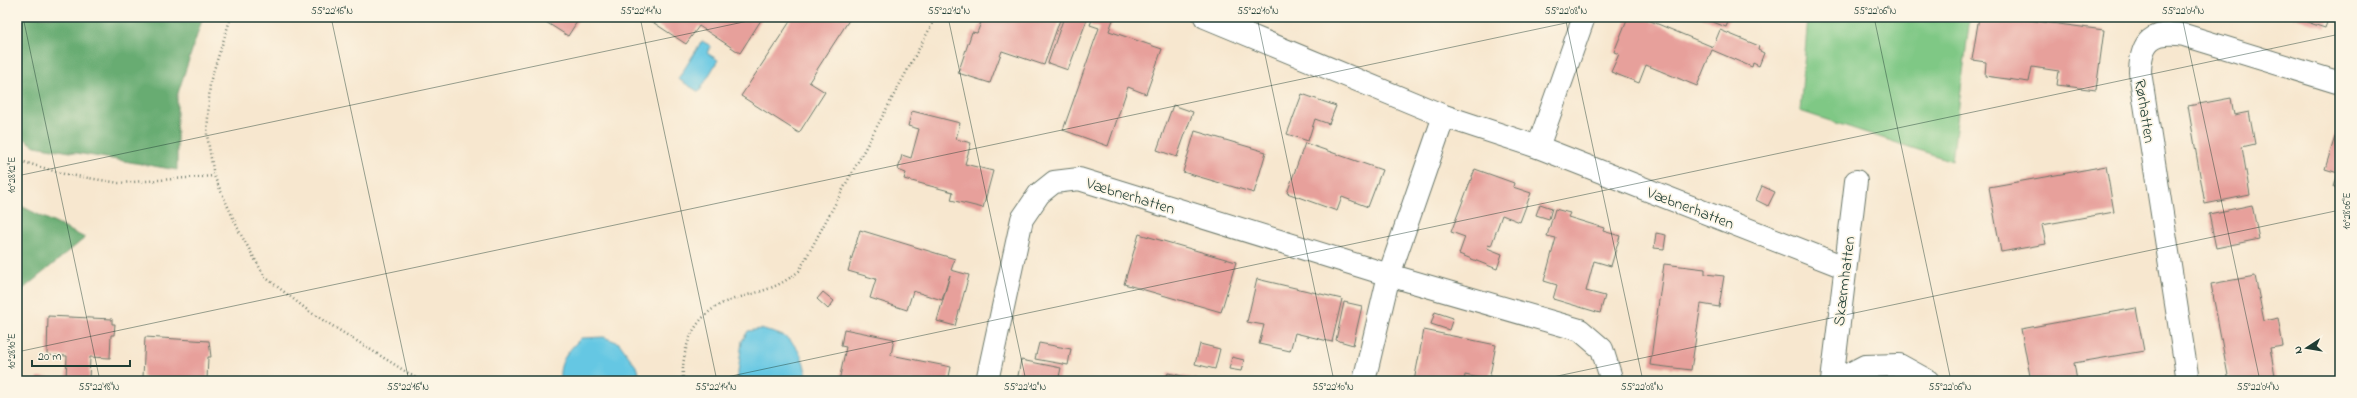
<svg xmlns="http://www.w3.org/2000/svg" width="2357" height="398" font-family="'Indie Flower',sans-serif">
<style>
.green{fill:#7fc885;stroke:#4f825c}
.forest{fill:#67ac72;stroke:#437453}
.water{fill:#65c7e3;stroke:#42828c}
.building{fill:#e7a09b}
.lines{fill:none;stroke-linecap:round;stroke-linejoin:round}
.minor-casing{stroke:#6b786a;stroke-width:24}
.path{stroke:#6b786a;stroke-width:2.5;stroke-dasharray:1 3;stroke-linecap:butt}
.minor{stroke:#fff;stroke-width:22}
.ticks{fill:none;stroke:#1f3d34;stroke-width:1;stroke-opacity:0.45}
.labels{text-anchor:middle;stroke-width:3.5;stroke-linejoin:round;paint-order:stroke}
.street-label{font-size:16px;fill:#1f3d34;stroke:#fcf5e5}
.neatline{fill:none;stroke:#1f3d34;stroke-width:1.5}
.ticks-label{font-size:10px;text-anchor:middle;fill:#1f3d34}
</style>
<rect width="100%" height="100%" fill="#fcf5e5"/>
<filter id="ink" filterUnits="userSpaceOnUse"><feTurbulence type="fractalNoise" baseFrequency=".025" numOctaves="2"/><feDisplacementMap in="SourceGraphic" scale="8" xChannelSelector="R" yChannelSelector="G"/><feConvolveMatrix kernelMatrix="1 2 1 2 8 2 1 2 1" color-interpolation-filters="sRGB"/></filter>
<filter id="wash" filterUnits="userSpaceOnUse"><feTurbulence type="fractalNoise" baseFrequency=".012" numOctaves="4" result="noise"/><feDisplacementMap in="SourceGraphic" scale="16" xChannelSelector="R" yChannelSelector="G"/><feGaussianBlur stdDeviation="0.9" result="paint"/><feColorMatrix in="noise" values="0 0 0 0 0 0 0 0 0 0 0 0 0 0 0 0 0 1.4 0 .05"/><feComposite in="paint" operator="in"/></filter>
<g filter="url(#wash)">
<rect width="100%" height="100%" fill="#f7e7cf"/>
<polygon class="green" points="1808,17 1970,17 1952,161 1800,111"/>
<g class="forest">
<polygon points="17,17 203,17 177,96 177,170 35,146 17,134"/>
<polygon points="17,204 85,238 17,294"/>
</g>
<g class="water">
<polygon points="702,41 711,46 707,53 718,60 699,92 678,79"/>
<path d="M761 329C769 332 782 334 788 339 800 348 807 366 806 381H737L742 341 748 331Z"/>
<path d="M604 337 619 343 638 369 641 381H560C558 362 568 351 581 338Z"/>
</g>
<g id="blocks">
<g class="building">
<polygon points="538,17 580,17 568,36"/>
<polygon points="649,17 763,17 740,53 699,26 686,44 648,19"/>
<polygon points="793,17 851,17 809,82 825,92 799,133 741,96"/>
<polygon points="983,17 1061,17 1044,65 1002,51 990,83 958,73 972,32 977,33"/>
<polygon points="1064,17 1088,17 1068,70 1048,63"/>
<polygon points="1093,17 1114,17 1109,31 1162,49 1146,94 1128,87 1108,146 1063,130 1099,28 1090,25"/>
<polygon points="1628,17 1641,17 1713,47 1720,30 1759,46 1758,50 1764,53 1759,66 1753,63 1752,67 1712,50 1697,86 1646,65 1639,83 1611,72 1619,54 1614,52"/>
<polygon points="1700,17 1730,17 1726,27"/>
<polygon points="1979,17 2006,17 2104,30 2096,90 2057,85 2059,71 2032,67 2029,82 1985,76 1986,62 1972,60"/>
<polygon points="2292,17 2329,17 2325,28"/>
<polygon points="1302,94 1336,106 1329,124 1315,119 1308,141 1287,134"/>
<polygon points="2231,98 2234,115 2249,112 2255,144 2242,147 2250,195 2205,204 2188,106"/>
<polygon points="1173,105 1193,112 1177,157 1157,150"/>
<polygon points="912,111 960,123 956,139 971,143 965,164 993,171 983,208 951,200 953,192 904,179 906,173 898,170 902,155 911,158 919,129 908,126"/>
<polygon points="2338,127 2340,128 2340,189 2334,187 2338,173 2325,169"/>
<polygon points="1195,131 1266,152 1254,193 1183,172"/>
<polygon points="1305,143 1382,170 1368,207 1342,197 1337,211 1287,193"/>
<polygon points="2106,166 2114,212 2042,225 2046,244 2001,252 1989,187"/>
<polygon points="1475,169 1514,183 1513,187 1531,193 1520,222 1502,215 1491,246 1488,245 1487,248 1502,254 1497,269 1459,254 1465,237 1451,232"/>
<polygon points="1762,186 1775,192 1768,206 1756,200"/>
<polygon points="1540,204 1552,208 1549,219 1536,215"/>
<polygon points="2252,205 2259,239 2216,248 2209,214"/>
<polygon points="1555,209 1570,213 1568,217 1604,228 1603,231 1620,236 1611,266 1594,261 1586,291 1605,296 1600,313 1553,299 1557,285 1544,281 1556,238 1547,236"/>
<polygon points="860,230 955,259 951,270 969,275 955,326 937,321 950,275 942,300 913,291 907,310 870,298 876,279 848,271"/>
<polygon points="1656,233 1666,235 1664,249 1654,248"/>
<polygon points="1139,234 1236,262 1221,312 1124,284"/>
<polygon points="1664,264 1705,269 1705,274 1724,276 1719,307 1701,304 1691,370 1650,365"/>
<polygon points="2255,276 2264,321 2278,318 2283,346 2270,348 2276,381 2229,381 2211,284"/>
<polygon points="1257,279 1342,299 1332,342 1295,333 1290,351 1259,344 1264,325 1247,322"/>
<polygon points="823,292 834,301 828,309 817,299"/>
<polygon points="1344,302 1362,306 1353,345 1336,340"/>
<polygon points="2136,308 2144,351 2074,363 2077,381 2031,381 2021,329"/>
<polygon points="1435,312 1453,318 1449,330 1431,324"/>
<polygon points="48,316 112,319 112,324 115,324 114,335 111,335 110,358 90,357 89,381 37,381 38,377 66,379 67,356 47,355"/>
<polygon points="844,329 894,339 891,355 951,367 948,381 839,381 846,347 841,346"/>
<polygon points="1424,330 1496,345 1489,380 1465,375 1464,381 1414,381"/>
<polygon points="145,337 209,341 211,357 208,357 207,380 186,378 186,381 163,381 163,378 143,377"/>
<polygon points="1039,343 1071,349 1068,365 1035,359"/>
<polygon points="1200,344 1220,349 1215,369 1195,364"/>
<polygon points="1232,357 1244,360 1241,371 1229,369"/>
<polygon points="1021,360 1061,368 1058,381 1017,381"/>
<polygon points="1168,373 1196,379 1196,381 1165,381"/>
</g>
</g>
</g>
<g filter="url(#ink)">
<use href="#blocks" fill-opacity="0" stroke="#6b786a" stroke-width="1"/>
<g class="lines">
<g class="minor-casing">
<g id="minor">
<polyline points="1205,17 1444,116 1538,147 1844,267"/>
<polyline points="1538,147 1584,17"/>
<polyline points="987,381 1022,219 1039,194 1054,182 1079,179 1389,275 1580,330 1602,349 1612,381"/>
<polyline points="1364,381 1389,275 1444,116"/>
<polyline points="1832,381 1856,181"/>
<polyline points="1836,381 1865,366 1899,365 1928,381"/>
<path d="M2188 381 2140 72C2141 41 2152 30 2184 35L2340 83"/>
</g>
</g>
<g class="path">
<polyline points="231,17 210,82 207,135 214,176 240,233 265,277 310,312 421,381"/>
<polyline points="17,160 64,174 119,183 214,176"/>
<path d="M683 381C681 347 694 314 728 301 757 291 773 292 799 271L936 17"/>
</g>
<use href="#minor" class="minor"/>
</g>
</g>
<path class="ticks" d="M23 17 100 381M331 17 409 381M640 17 717 381M948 17 1026 381M1257 17 1334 381M1565 17 1643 381M1874 17 1951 381M2182 17 2260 381M17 176 767 17M17 352 1594 17M708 381 2340 34M1534 381 2340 210"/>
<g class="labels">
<g class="street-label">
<text transform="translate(2146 111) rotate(81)" y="6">Rørhatten</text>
<text transform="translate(1131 195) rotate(17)" y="6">Væbnerhatten</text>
<text transform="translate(1691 207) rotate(21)" y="6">Væbnerhatten</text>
<text transform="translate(1843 281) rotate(-83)" y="6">Skærmhatten</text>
</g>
</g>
<rect width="2357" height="398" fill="none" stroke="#fcf5e5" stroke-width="44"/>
<g transform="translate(2307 348) rotate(258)" stroke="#fcf5e5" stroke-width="3" paint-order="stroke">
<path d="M0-3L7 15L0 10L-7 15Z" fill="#1f3d34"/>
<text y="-6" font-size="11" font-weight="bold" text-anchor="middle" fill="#1f3d34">N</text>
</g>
<path d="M32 360v6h98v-6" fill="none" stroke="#1f3d34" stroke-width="2"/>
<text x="38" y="360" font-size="12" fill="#1f3d34" stroke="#fcf5e5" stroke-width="3" paint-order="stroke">20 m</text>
<rect x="22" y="22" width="2313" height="354" class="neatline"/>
<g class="ticks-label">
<text x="332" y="14">55°22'16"N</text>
<text x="641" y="14">55°22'14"N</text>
<text x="949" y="14">55°22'12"N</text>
<text x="1258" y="14">55°22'10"N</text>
<text x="1566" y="14">55°22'08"N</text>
<text x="1875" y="14">55°22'06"N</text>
<text x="2183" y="14">55°22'04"N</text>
<text transform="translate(11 175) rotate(-90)" y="4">10°28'12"E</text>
<text transform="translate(2346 211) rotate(-90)" y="4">10°28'06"E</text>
<text transform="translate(11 351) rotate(-90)" y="4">10°28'10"E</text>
<text x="99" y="390">55°22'18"N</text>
<text x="408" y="390">55°22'16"N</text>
<text x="716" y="390">55°22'14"N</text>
<text x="1025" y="390">55°22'12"N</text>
<text x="1333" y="390">55°22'10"N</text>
<text x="1642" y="390">55°22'08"N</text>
<text x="1950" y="390">55°22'06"N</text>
<text x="2258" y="390">55°22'04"N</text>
</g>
</svg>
